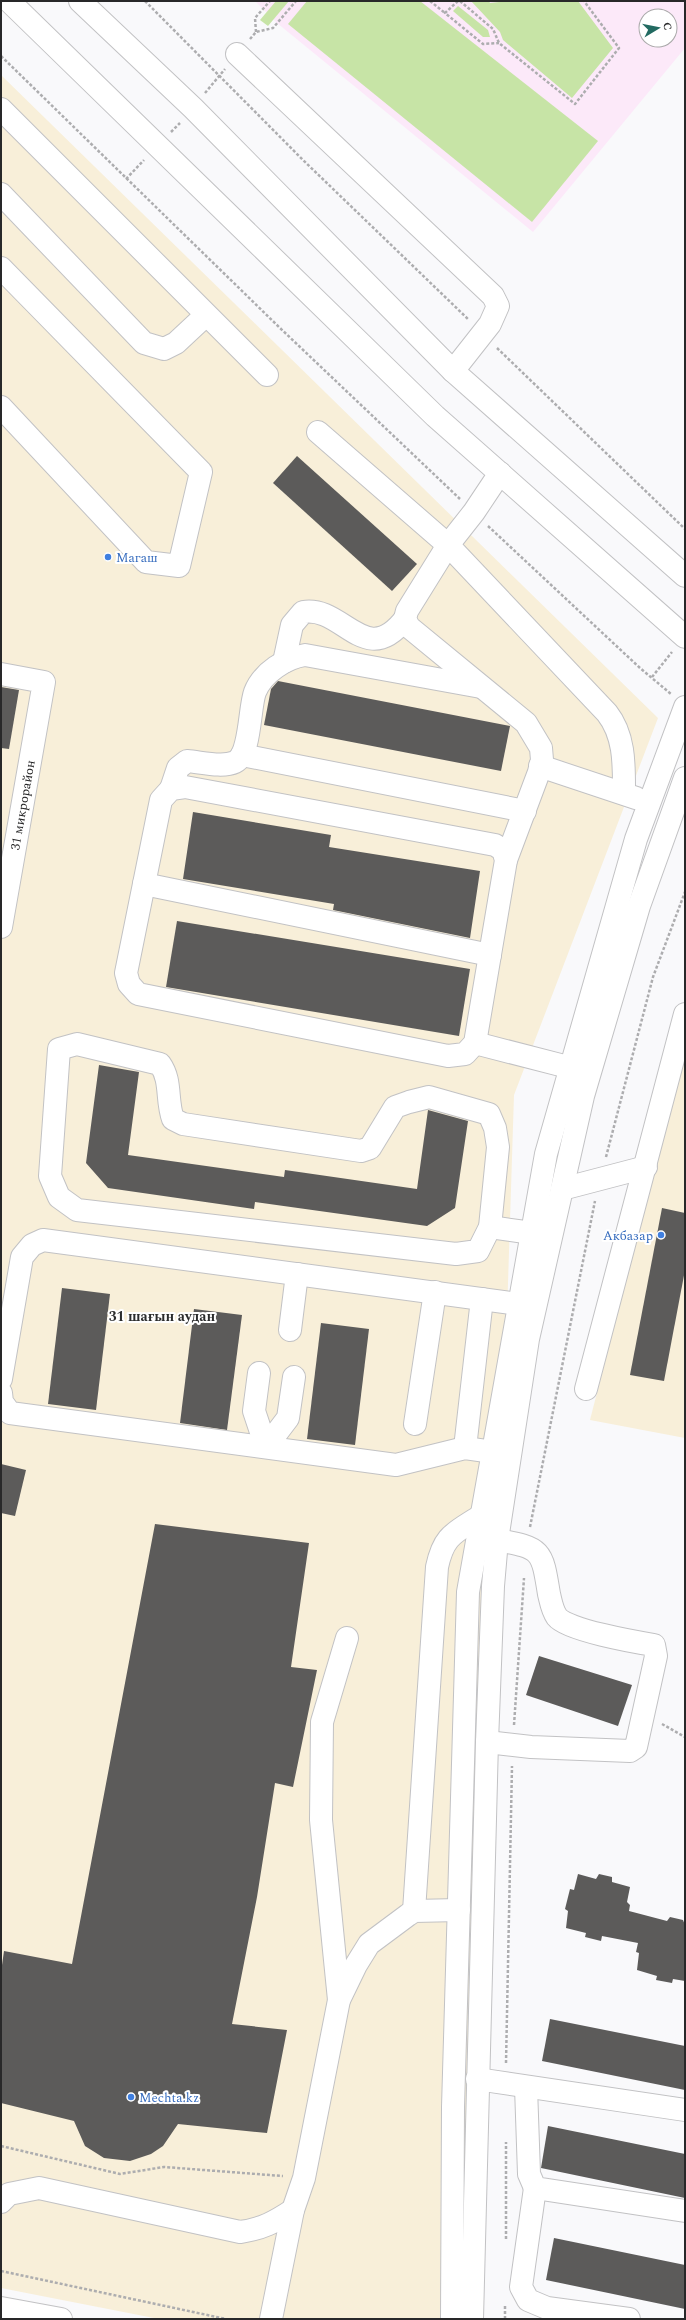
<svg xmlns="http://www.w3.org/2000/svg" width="686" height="2320" font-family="Spectral,serif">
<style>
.commercial{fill:#f8efd9}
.education{fill:#fce9f9;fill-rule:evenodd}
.green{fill:#c7e4a6}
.building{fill:#5c5b5a}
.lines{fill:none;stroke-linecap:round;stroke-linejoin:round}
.minor-casing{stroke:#c2c2c4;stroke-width:24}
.major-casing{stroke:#c2c2c4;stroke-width:24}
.path{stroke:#adadaf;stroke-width:2.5;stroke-dasharray:3 2;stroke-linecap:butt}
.minor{stroke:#fff;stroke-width:22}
.major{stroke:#fff;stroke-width:22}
.shop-dot{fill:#3f7fe0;stroke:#fff;stroke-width:1.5}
.labels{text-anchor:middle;stroke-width:4;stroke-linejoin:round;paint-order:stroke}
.shop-label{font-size:13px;fill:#366cbe;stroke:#fff;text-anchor:start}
.street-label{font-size:13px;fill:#282829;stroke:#fff}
.neighbourhood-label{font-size:14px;font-weight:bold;fill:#2b2c2d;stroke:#fff}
</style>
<rect width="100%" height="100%" fill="#f9f9fb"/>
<g class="commercial">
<polygon points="1,75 658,718 514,1095 475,2319 159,2319 1,2288"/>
<polygon points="685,1050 685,1438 590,1420"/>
</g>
<path class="education" d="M255 1H685V48L533 232 277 23ZM646 16H670V40H646Z"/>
<g class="green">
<polygon points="276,1 289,1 268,26 260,20"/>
<polygon points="307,1 420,1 598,141 532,222 288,24"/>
<polygon points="471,1 489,1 490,3 508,1 578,1 613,48 572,98 503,40 500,32"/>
<polygon points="458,6 488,30 490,37 483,37 453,11"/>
</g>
<g class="building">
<polygon points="297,456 417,564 392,591 273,483"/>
<polygon points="278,681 510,726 501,771 264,725 271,689"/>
<polygon points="1,687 19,690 9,749 1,748"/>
<polygon points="193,812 331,835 329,847 480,871 470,938 333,910 334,904 183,879"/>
<polygon points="177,921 470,969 459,1036 166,987"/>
<polygon points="99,1065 139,1072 128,1155 284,1177 285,1170 417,1189 428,1110 468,1121 455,1208 427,1226 255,1202 254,1209 108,1188 86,1163"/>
<polygon points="662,1208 685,1213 685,1270 664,1381 630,1375"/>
<polygon points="62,1288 110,1294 96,1410 48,1404"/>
<polygon points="194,1309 242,1315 227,1430 180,1423"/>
<polygon points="321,1323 369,1329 355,1445 307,1439"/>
<polygon points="1,1464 26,1470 15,1516 1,1513"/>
<polygon points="155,1524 309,1543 291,1667 317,1670 293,1787 275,1783 257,1897 232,2024 287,2030 267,2133 178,2124 163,2146 151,2154 130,2161 104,2158 85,2146 74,2121 1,2103 1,1972 4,1951 72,1964"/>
<polygon points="539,1656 632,1685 618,1726 526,1695"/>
<polygon points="578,1874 596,1879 599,1874 612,1877 612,1882 630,1887 627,1902 630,1905 629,1911 667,1921 670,1917 683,1920 685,1925 685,1981 673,1979 672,1983 656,1980 657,1976 637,1970 639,1953 636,1952 638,1943 602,1936 601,1941 585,1937 586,1933 566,1928 568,1911 565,1909 570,1889 574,1890"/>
<polygon points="550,2019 685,2046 685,2090 542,2061"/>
<polygon points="548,2126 685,2154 685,2198 541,2168"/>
<polygon points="554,2238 685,2265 685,2309 546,2280"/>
</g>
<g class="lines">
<g class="minor-casing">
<g id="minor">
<polyline points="237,54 493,296 498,306 490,324 453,371"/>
<polyline points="1,109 267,375"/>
<polyline points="1,194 144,343 164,349 176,343 206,315"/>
<polyline points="1,268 201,472 179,566 146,562 1,407"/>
<path d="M318 432 448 545 607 713C625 736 624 765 624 793"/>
<polyline points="500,473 474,512 448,545 407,611 405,619 409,627 526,723 541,748 542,760 539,772 506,860"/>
<path d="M284 662 292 625 303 612C343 605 365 670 405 619"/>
<polyline points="1,674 44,682 1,927"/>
<polyline points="242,755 525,811"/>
<polyline points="540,766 636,798"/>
<polygon points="185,787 495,845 503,850 506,860 475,1043 465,1054 448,1056 138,994 129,984 126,973 161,800 171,789"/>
<path d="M171 789 178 768 187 761C201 762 222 768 235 762 251 754 249 708 255 692 263 672 286 658 305 655L481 687"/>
<polyline points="144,884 490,955"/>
<polyline points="475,1043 572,1068"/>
<path d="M77 1044 160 1064C172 1081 166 1100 173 1119L183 1124 361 1151 370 1148 395 1107 409 1102 429 1097 489 1114 495 1128 498 1147 490 1227 478 1251 456 1254 77 1210 59 1197 50 1176 59 1049Z"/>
<polyline points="562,1189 646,1167"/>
<polyline points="490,1227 532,1233"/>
<polyline points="290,1330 297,1274"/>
<polyline points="259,1373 254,1411 266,1447 288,1418 294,1377"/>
<polyline points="1,1379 22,1257 32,1245 43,1240 519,1304"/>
<polyline points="586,1389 685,1014"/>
<polyline points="1,1393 2,1402 10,1413 396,1465 465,1448 493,1452"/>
<polyline points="415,1424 435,1292"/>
<polyline points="465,1448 482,1299"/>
<path d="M487 1742 531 1747 630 1751 636 1747 656 1656 654 1645C635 1642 567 1630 557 1617 552 1610 551 1602 549 1594 542 1550 542 1548 497 1540"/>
<path d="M414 1911 437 1567C444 1534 455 1533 482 1515"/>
<polyline points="339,2000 321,1820 322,1722 347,1638"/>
<polyline points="477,2079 685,2110"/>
<polyline points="526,2087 529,2174 535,2188 685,2211"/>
<polyline points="535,2188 521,2287 528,2300 547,2308 629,2319"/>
<path d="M1 2202 9 2194 39 2188 240 2232C262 2229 275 2222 293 2210"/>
<polyline points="271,2319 293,2210 304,2178 339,2000 356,1965 369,1944 408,1915 414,1911 459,1910"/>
<polyline points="452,2319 453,2107 468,1592 546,1154 636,839 685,707"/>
<polyline points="472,2319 487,1742 493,1586 497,1540 528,1339 583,1096 639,906 685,778"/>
</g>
</g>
<g class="major-casing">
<g id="major">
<polyline points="9,1 435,416 685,637"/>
<polyline points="80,1 193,108 453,371 685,576"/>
<polyline points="1,2308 61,2319"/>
</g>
</g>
<g class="path">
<polyline points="145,1 303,160 469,320"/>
<polyline points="430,1 445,13"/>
<polyline points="458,1 445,13 483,44 499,43"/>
<polyline points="460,1 493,29 499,43 575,104 619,48 584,1"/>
<polyline points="256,32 255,18 270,1"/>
<polyline points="250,39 256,32 273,28 296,1"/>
<polyline points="1,56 280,328 460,499"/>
<polyline points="205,93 225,69"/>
<polyline points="171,132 180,123"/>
<polyline points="126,179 144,160"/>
<polyline points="497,348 685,529"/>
<polyline points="488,526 640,668 671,694"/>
<polyline points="652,677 672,652"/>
<polyline points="606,1157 653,977 685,892"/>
<polyline points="530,1527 595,1201"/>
<polyline points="662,1724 685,1737"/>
<polyline points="514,1725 524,1578"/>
<polyline points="506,2063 512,1766"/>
<polyline points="1,2146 120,2174 164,2167 283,2176"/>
<polyline points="506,2239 506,2142"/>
<polyline points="1,2271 226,2319"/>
<polyline points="505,2319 505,2304"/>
</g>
<use href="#minor" class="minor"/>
<use href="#major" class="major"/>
</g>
<g class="shop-dot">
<circle cx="108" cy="557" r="4"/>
<circle cx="661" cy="1235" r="4"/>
<circle cx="131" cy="2097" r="4"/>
</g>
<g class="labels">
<g class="shop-label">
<text x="116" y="562">Магаш</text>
<text x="653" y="1240" text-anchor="end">Акбазар</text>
<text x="139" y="2102">Mechta.kz</text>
</g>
<g class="street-label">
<text transform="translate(22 805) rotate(-80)" y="5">31 микрорайон</text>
</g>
<g class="neighbourhood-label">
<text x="162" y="1321">31 шағын аудан</text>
</g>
</g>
<rect width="686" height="2320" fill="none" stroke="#282829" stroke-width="4"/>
<g transform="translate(658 28) rotate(80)"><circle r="19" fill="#ffffff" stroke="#a9a9a9"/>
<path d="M0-3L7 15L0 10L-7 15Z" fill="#226a61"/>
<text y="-6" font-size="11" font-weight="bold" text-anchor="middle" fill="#282829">С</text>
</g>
</svg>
